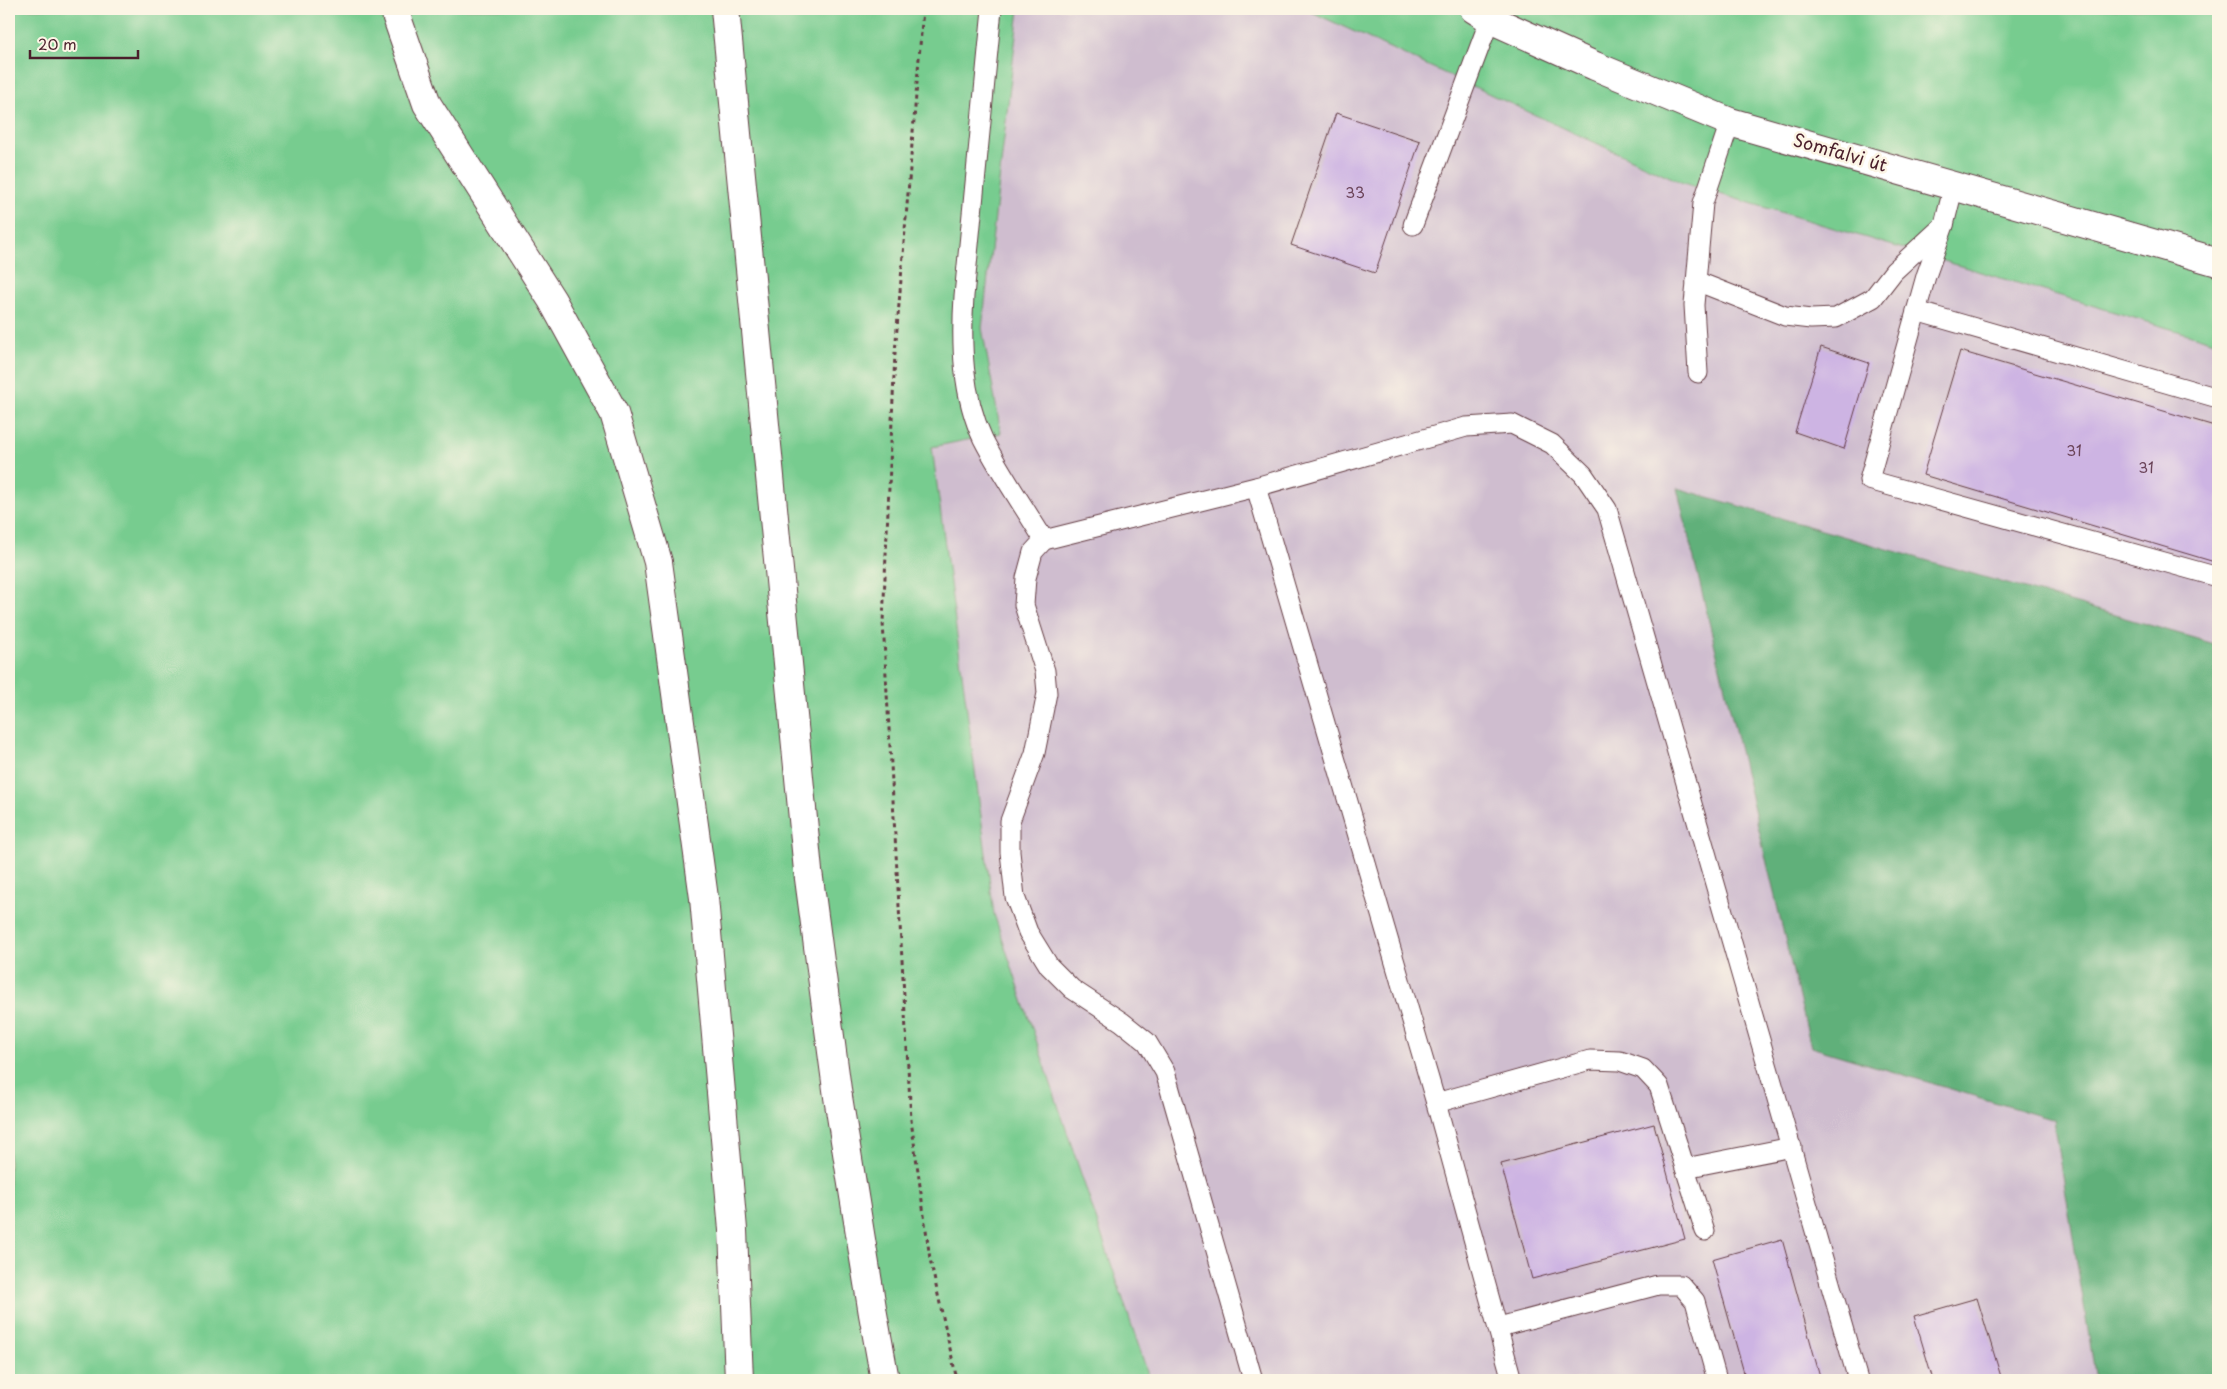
<svg xmlns="http://www.w3.org/2000/svg" width="2227" height="1389" font-family="'Playpen Sans',sans-serif">
<style>
.industrial{fill:#cfbdcf}
.green{fill:#77cc8f;stroke:#60765d}
.forest{fill:#61b07a;stroke:#566852}
.building{fill:#cdb4e3}
.lines{fill:none;stroke-linecap:round;stroke-linejoin:round}
.service-casing{stroke:#643d44;stroke-width:21}
.minor-casing{stroke:#643d44;stroke-width:30}
.secondary-casing{stroke:#643d44;stroke-width:30}
.path{stroke:#643d44;stroke-width:3;stroke-dasharray:4 4;stroke-linecap:butt}
.service{stroke:#fff;stroke-width:19}
.minor{stroke:#fff;stroke-width:28}
.secondary{stroke:#fff;stroke-width:28}
.labels{text-anchor:middle;stroke-width:5;stroke-linejoin:round;paint-order:stroke}
.number-label{font-size:15px;fill:#6b4459}
.street-label{font-size:18px;fill:#4a1f2b;stroke:#fcf5e5}
</style>
<rect width="100%" height="100%" fill="#fcf5e5"/>
<filter id="ink" filterUnits="userSpaceOnUse"><feTurbulence type="fractalNoise" baseFrequency=".02" numOctaves="2"/><feDisplacementMap in="SourceGraphic" scale="10" xChannelSelector="R" yChannelSelector="G"/><feConvolveMatrix kernelMatrix="1 2 1 2 8 2 1 2 1" color-interpolation-filters="sRGB"/></filter>
<filter id="wash" filterUnits="userSpaceOnUse"><feTurbulence type="fractalNoise" baseFrequency=".0096" numOctaves="4" result="noise"/><feDisplacementMap in="SourceGraphic" scale="20" xChannelSelector="R" yChannelSelector="G"/><feGaussianBlur stdDeviation="1.12" result="paint"/><feColorMatrix in="noise" values="0 0 0 0 0 0 0 0 0 0 0 0 0 0 0 0 0 1.4 0 .05"/><feComposite in="paint" operator="in"/></filter>
<g filter="url(#wash)">
<rect width="100%" height="100%" fill="#f6e8cf"/>
<polygon class="industrial" points="1019,9 1305,9 1683,183 2218,343 2218,1380 1150,1380 994,914 932,446 1001,433 982,328"/>
<g class="green">
<polygon points="9,9 1019,9 982,328 1001,433 932,447 994,914 1150,1380 9,1380"/>
<polygon points="1305,9 2218,9 2218,343 1683,183"/>
</g>
<polygon class="forest" points="1677,488 2218,645 2218,1380 2096,1380 2054,1120 1811,1047"/>
<g id="blocks">
<g class="building">
<polygon points="1336,113 1420,141 1375,273 1291,245"/>
<polygon points="1821,347 1869,363 1844,449 1795,432"/>
<polygon points="1960,351 2218,427 2218,563 1923,475"/>
<polygon points="1654,1124 1685,1239 1532,1279 1501,1164"/>
<polygon points="1782,1239 1821,1380 1746,1380 1712,1259"/>
<polygon points="1977,1298 2002,1380 1933,1380 1914,1316"/>
</g>
</g>
</g>
<g filter="url(#ink)">
<use href="#blocks" fill-opacity="0" stroke="#643d44" stroke-width="1"/>
<g class="lines">
<g class="service-casing">
<g id="service">
<path d="M992 9 964 296C961 343 962 395 983 439 1001 474 1024 507 1044 540L1256 487 1466 427 1512 424 1552 444 1583 474 1607 509 1858 1380"/>
<polyline points="1413,225 1490,19"/>
<polyline points="1944,225 1926,276 1869,480 2218,577"/>
<polyline points="1696,281 1785,316 1811,319 1836,318 1873,298 1894,271 1944,225 1954,185"/>
<polyline points="1916,311 2218,398"/>
<polyline points="1698,373 1694,305 1703,203 1730,122"/>
<polyline points="1256,487 1436,1103 1512,1380"/>
<polyline points="1044,540 1033,552 1026,578 1024,605 1045,671 1047,693 1035,753 1010,821 1010,852 1015,897 1028,932 1049,966 1072,989 1122,1022 1147,1042 1165,1072 1253,1380"/>
<polyline points="1436,1103 1590,1060 1620,1061 1643,1069 1659,1086 1705,1231"/>
<polyline points="1685,1168 1792,1147"/>
<polyline points="1499,1327 1658,1285 1681,1285 1695,1301 1717,1380"/>
</g>
</g>
<g class="minor-casing">
<g id="minor">
<polyline points="394,9 427,104 552,300 614,413 658,562 704,898 733,1230 739,1380"/>
<polyline points="1474,9 1490,19 1595,66 1730,122 2218,262"/>
</g>
</g>
<g class="secondary-casing">
<polyline id="secondary" points="725,9 808,871 838,1097 873,1314 885,1380"/>
</g>
<polyline class="path" points="923,9 895,353 883,622 911,1120 930,1259 957,1380"/>
<use href="#service" class="service"/>
<use href="#minor" class="minor"/>
<use href="#secondary" class="secondary"/>
</g>
</g>
<g class="labels">
<g class="number-label">
<text x="1355" y="198">33</text>
<text x="2074" y="456">31</text>
<text x="2146" y="473">31</text>
</g>
<g class="street-label">
<text transform="translate(1840 153) rotate(16)" y="6">Somfalvi út</text>
</g>
</g>
<rect width="2227" height="1389" fill="none" stroke="#fcf5e5" stroke-width="30"/>
<path d="M30 50v8h108v-8" fill="none" stroke="#4a1f2b" stroke-width="2.5"/>
<text x="38" y="50" font-size="15" fill="#4a1f2b" stroke="#fcf5e5" stroke-width="4" paint-order="stroke">20 m</text>
</svg>
